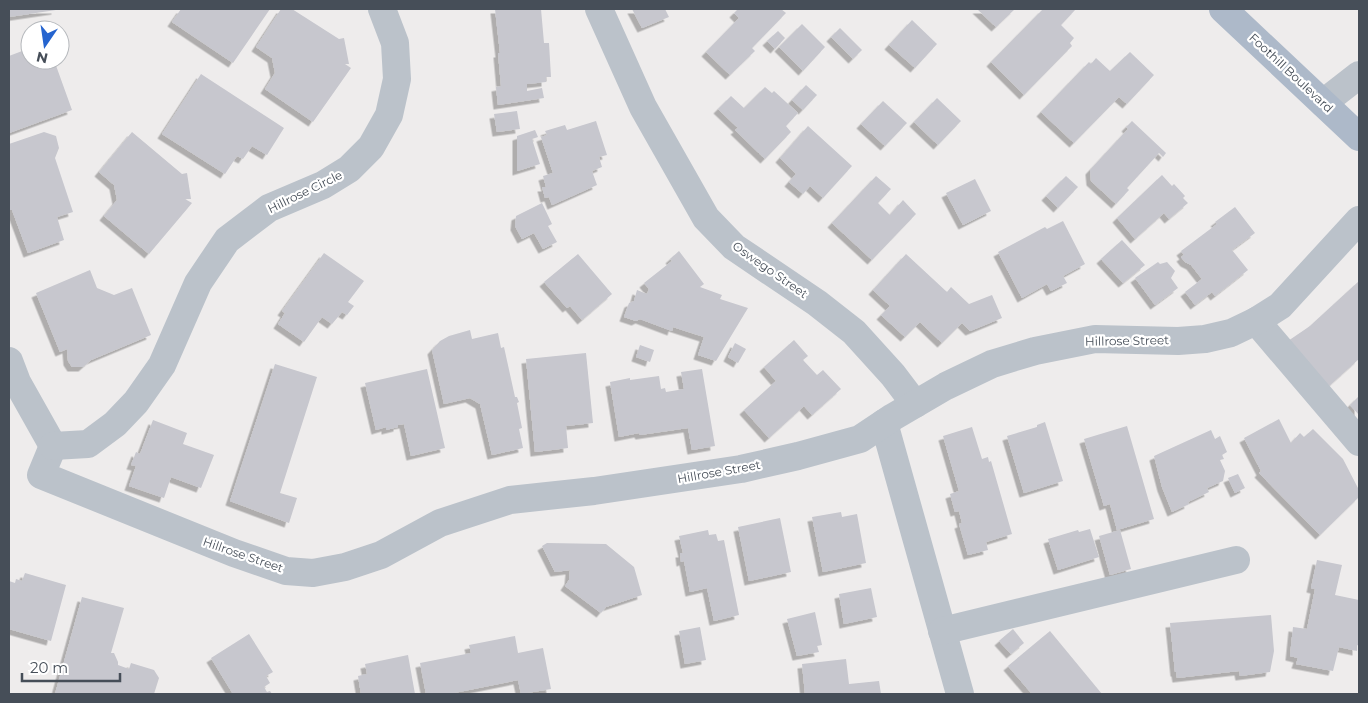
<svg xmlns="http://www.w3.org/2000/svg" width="1368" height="703" font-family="Montserrat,sans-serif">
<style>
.building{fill:#c7c7ce;filter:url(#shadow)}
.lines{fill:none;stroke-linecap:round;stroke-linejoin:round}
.minor{stroke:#bbc2ca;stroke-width:28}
.major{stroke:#adb9c9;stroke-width:28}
.labels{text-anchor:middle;stroke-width:4.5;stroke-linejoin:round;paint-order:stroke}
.street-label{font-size:12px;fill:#464e58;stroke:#fff}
</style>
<defs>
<filter id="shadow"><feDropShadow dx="-4.5" dy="4.5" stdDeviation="0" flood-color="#0004"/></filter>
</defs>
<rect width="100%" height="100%" fill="#eeecec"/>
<g class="building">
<polygon points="9,9 56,9 56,10 9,17"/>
<polygon points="181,9 270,9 233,63 172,22"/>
<polygon points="281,9 292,9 339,39 344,38 349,64 345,64 351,68 313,122 265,89 275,73 272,58 256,47"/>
<polygon points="495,9 541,9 544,43 549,43 551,77 546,77 546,82 527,84 527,91 542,88 544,98 498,105 496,87 501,86 498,53 500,53"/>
<polygon points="632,9 665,9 669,17 642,28"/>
<polygon points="738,9 781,9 786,13 752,48 755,51 730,75 706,52 739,18 734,13"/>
<polygon points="977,9 1015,9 996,27"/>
<polygon points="1043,9 1076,9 1061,25 1074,38 1070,43 1072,46 1024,95 991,62"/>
<polygon points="912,20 937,44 915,68 889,45"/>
<polygon points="802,24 825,47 803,71 779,47"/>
<polygon points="840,28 862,50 853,59 831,37"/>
<polygon points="778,31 785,38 775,49 767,41"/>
<polygon points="30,48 30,60 54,60 72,110 9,133 9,56"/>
<polygon points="1130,52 1154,75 1127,104 1119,97 1074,143 1041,112 1089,62 1091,64 1096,58 1110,71"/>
<polygon points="201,74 284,128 267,155 252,146 243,159 237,156 225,174 162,134"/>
<polygon points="806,85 817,95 803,110 792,100"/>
<polygon points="765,87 772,93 774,91 798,113 786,126 791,132 765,159 735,130 738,128 718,109 731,96 744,108"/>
<polygon points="937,98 961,121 938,145 914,122"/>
<polygon points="883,101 907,123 885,146 861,124"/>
<polygon points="517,111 520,129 497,132 494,114"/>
<polygon points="596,121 607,155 599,157 602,167 592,171 597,185 552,205 549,197 545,198 542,187 546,187 543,176 553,173 541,137 547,135 545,131 565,125 567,130"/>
<polygon points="1132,121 1166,153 1163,157 1159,153 1127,188 1129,190 1116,204 1091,181 1090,170 1128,129 1126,127"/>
<polygon points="808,126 852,166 823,198 810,186 803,194 789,182 796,174 780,158"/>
<polygon points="535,130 538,137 532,139 540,164 517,171 517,136"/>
<polygon points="44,132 56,136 59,148 55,158 73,212 57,217 64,240 28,253 12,210 9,210 9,144"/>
<polygon points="132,132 182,174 187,173 191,199 185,199 192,203 149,254 104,216 117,200 114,185 99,172"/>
<polygon points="1162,175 1172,186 1174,184 1185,196 1183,198 1188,203 1169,219 1164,213 1135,239 1117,218"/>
<polygon points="876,176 891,189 878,203 890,215 903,200 916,214 872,260 832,223"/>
<polygon points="1066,176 1078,187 1058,208 1046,196"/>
<polygon points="975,179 991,211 963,225 946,193"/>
<polygon points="542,203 552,224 548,226 557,242 543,249 534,233 522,239 515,226 516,216"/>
<polygon points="1235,207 1255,233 1232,250 1248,270 1215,296 1212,292 1195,305 1185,292 1202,279 1191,265 1185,262 1181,257 1184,255 1181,251 1217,224 1215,222"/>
<polygon points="1063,221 1085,264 1063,276 1067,283 1051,291 1047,284 1022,298 998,252 1045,227 1047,229"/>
<polygon points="1122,240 1145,265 1123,283 1101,259"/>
<polygon points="679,251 704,284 700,287 722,295 720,299 748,308 716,361 698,355 704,337 673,327 672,331 640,319 636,321 624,317 629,303 634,301 637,290 647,294 649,289 644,283 672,261 670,259"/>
<polygon points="324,253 364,281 348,302 354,306 347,315 342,312 332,324 322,317 304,342 278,324 285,313 282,311"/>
<polygon points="578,254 612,294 582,320 570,306 567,308 544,282"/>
<polygon points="906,254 947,292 951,287 969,304 992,295 1002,318 970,331 962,323 942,343 920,322 905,337 881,315 890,306 873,290"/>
<polygon points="1158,262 1160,264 1167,262 1175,271 1171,278 1178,288 1155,305 1135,278"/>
<polygon points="90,270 97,288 114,295 132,288 151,335 91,360 83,367 72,367 68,361 67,349 60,352 36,293"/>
<polygon points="1359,281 1359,359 1329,386 1288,341 1310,326"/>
<polygon points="470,330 472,339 498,333 501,348 504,347 515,397 517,397 519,402 517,403 522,428 519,429 523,448 492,455 480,404 470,398 444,404 432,350 440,341 449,336"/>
<polygon points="794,340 808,356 803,360 817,375 823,370 841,389 812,415 804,406 769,438 744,410 776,381 764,367"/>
<polygon points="735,343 746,349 738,363 728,357"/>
<polygon points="640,345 654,350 650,362 636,357"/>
<polygon points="586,353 593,423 566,426 568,448 535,452 526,359"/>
<polygon points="275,364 317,377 280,493 297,498 289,523 230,501"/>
<polygon points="427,369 445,448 411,456 404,424 398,425 398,427 386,430 386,427 376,430 365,383"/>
<polygon points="702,369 715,446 692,450 688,428 640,435 639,433 619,437 610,382 630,378 630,380 659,376 661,389 665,388 666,392 684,389 681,372"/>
<polygon points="1359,396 1359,415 1350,405"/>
<polygon points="1279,419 1291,443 1300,433 1304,437 1313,429 1343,459 1359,490 1359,497 1320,535 1259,473 1261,471 1244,438"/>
<polygon points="153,420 187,433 183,444 214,455 201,488 171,477 164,498 129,486 136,466 131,465 136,452 140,454"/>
<polygon points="1045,422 1063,481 1024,493 1007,436 1037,427 1037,425"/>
<polygon points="1127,426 1154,519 1117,530 1110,504 1104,506 1084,439"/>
<polygon points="972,427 982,459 988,457 989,462 991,461 1012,534 986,542 988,550 968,555 959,524 962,523 959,511 955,512 950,494 959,491 943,436"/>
<polygon points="1211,430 1215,439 1220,436 1227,452 1222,455 1224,459 1220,460 1225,471 1223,481 1207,488 1209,492 1188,502 1189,504 1172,512 1162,487 1154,456"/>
<polygon points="1238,474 1245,488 1235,493 1228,478"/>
<polygon points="841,512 842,517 857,514 866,563 823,572 812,517"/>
<polygon points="780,518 791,572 749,581 738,527"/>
<polygon points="1090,529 1099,557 1058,570 1048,539 1078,530 1079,532"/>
<polygon points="708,530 709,535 716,534 718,541 724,540 739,615 714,621 707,588 690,592 684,561 681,562 680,553 683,553 679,536"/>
<polygon points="1120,530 1131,569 1110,575 1099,536"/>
<polygon points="547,543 606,544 634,567 642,595 606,607 601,613 565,586 569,580 570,570 555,572 542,546"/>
<polygon points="1317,560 1342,565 1335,595 1359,600 1359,646 1357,645 1357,651 1339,647 1333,671 1296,664 1298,658 1290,656 1293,627 1307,629 1315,589 1311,588"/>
<polygon points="25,573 66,585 51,641 9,629 9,581 15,583 16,579 22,581"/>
<polygon points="871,588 877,617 844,624 839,594"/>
<polygon points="82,597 124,608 111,653 114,653 118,662 118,665 129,669 131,663 154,670 159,678 154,694 55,694"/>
<polygon points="815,612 822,645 817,646 819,652 797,656 787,619"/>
<polygon points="1271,615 1274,651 1270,672 1240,676 1239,671 1177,678 1176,672 1175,672 1170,623"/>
<polygon points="700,627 706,660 685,664 679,631"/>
<polygon points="1013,629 1024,643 1011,654 999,641"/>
<polygon points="1050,631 1102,694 1032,694 1008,666"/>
<polygon points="249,634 273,672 266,676 270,683 264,687 267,692 270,691 272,694 233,694 211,658"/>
<polygon points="515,636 518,653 543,648 551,689 521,694 518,680 449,694 426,694 420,663 471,653 469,645"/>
<polygon points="408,655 415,694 361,694 358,676 367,674 365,664"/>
<polygon points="846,659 849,684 879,681 881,694 805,694 802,664"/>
</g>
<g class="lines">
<g class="minor">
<polyline points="599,9 643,107 706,218 734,247 817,303 854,332 893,375 915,404"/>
<polyline points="1323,103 1359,75"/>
<polyline points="1256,321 1359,442"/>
<polyline points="9,361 17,382 53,446"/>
<polyline points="884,423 960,694"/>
<polyline points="53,446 41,475 234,553 286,571 313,573 345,567 381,555 440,523 510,500 594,491 741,469 798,456 860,439 893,417 946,386 992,364 1035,351 1095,339 1178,341 1205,339 1231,333 1256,321 1280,306 1359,220"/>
<polyline points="53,446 88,444 115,424 136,402 162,365 198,283 227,240 269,208 323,185 349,169 371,147 389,115 397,79 395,43 382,9"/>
<polyline points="942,631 1236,560"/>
</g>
<polyline class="major" points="1223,9 1359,137"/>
</g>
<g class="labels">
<g class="street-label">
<text transform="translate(1291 73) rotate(43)" y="4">Foothill Boulevard</text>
<text transform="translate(305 192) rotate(-26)" y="4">Hillrose Circle</text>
<text transform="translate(770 270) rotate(35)" y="4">Oswego Street</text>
<text transform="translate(1127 341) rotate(-1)" y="4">Hillrose Street</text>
<text transform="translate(719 472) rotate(-10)" y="4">Hillrose Street</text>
<text transform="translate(243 555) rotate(19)" y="4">Hillrose Street</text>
</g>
</g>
<rect width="1368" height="703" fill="none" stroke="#464e58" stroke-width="20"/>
<g transform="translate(45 45) rotate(193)"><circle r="24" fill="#ffffff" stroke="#b5b8bc"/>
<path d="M0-4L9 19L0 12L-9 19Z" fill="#2564cf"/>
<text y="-8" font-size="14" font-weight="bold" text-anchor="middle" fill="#464e58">N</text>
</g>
<path d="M22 673v8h98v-8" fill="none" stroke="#464e58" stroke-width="2.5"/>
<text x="30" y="673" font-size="15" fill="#464e58" stroke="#ffffff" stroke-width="4" paint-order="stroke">20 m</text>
</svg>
